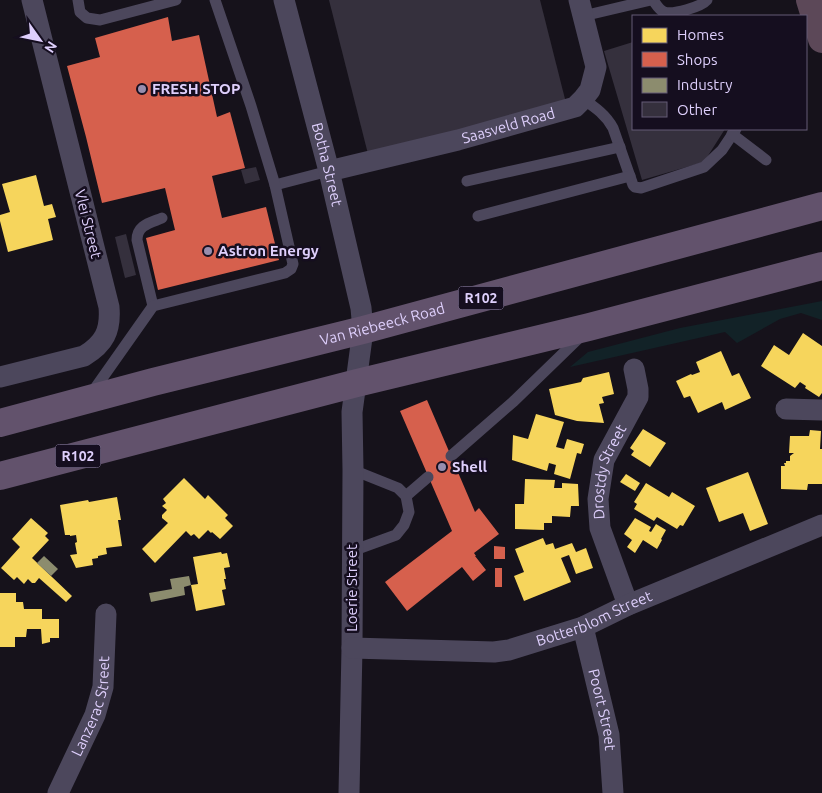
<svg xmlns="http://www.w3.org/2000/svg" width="822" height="793" font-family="Ubuntu,sans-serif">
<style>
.green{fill:#122227}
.homes{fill:#f6d55c}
.shops{fill:#d6604d}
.industry{fill:#8c8c6e}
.building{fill:#35303d}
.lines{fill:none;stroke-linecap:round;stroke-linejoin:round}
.service{stroke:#4c475c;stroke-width:11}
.minor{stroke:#4c475c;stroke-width:21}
.primary{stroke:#62526c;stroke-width:28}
.motorway{stroke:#5c4858;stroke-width:28}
.poi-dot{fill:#988dad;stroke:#150e1f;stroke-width:2}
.labels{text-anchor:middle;stroke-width:5;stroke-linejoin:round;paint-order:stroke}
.shield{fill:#150e1f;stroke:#a295ba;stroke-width:1}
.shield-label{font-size:14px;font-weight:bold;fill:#decffc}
.poi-label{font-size:15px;font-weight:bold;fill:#decffc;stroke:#150e1f;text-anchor:start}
.street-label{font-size:15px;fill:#decffc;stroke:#150e1f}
</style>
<rect width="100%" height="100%" fill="#16121b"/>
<polygon class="green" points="822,301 822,320 801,313 780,319 737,343 725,332 570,367 588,352 680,328"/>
<g class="homes">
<polygon points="36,175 44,206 52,204 56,217 48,219 53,240 8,252 0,221 0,215 10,212 2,184"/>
<polygon points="803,333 822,346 822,393 819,397 805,388 806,386 800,382 795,388 761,366 774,345 789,355"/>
<polygon points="721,351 732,376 739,373 751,398 725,410 722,402 698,413 690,396 684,398 676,381 691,374 692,375 700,372 696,362"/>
<polygon points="609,372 614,394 602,397 604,403 599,404 604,423 577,421 555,415 549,389 581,382 583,378"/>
<polygon points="536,414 564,422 556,447 564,449 567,439 584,444 581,454 577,453 570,479 554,474 556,465 549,463 547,471 512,460 513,435 528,439"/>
<polygon points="643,429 666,443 650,467 631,455 634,451 630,448"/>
<polygon points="810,430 821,431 820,449 822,449 822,484 808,484 807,490 781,489 781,466 785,466 784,463 786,463 786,461 790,461 790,456 794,453 789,453 790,436 809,436"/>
<polygon points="748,472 768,524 750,531 743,513 719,522 706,488"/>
<polygon points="626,474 640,483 635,491 620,482"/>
<polygon points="184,478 205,499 208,495 228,515 225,518 233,526 220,539 212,532 211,533 208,530 199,539 194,534 191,536 186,531 155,563 142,549 168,523 162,518 162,515 167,510 162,506 166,503 163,499"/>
<polygon points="525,479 555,480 554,488 562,488 562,483 578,484 579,506 571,506 570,517 552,516 552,523 544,523 544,530 515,529 515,504 524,504"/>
<polygon points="646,483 669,497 672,492 695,506 683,526 680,525 677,529 657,517 654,521 634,509 637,504 634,502"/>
<polygon points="117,497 121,520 118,520 122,546 106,548 107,554 98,556 98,558 92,559 93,565 76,568 70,555 77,554 75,543 77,542 76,535 70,536 70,535 65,535 60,505 88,500 89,502"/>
<polygon points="31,518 48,533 45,536 49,540 32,558 72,596 66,602 39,578 35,583 32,583 28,579 24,584 17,577 14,580 1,568 20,547 12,539"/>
<polygon points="635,518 651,527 649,531 651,532 656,524 666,530 661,539 662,540 657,549 643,540 635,553 627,547 632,540 624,534"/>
<polygon points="543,538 546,545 553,543 555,549 572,543 576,552 586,548 593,568 576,574 569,555 561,558 571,582 524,601 514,576 524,572 515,549"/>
<polygon points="221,552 222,554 227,553 230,567 224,568 226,579 224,579 226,589 222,590 225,605 196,611 191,585 198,584 193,557"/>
<polygon points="0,593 16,593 16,602 23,602 24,609 42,609 42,619 59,619 59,638 50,638 50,642 42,644 41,629 27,629 26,637 15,637 15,647 0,647"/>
</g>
<g class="shops">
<polygon points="168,17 172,41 199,35 217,117 230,112 245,168 212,176 222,218 266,207 279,260 158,290 146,238 175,230 165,188 102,203 86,137 67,66 100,57 95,38"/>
<polygon points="427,400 475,512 479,508 499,534 474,553 476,556 475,556 486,570 473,581 462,567 407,611 385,582 452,531 400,411"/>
<polygon points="494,546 505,547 505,559 494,559"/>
<rect x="495" y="568" width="7" height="19"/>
</g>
<g class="industry">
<polygon points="44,556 58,569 51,576 37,563"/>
<polygon points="189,576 191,585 184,587 185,595 151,602 149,593 172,589 170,579"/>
</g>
<g class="building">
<polygon points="329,0 540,0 566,103 368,154"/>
<polygon points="633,42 633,129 725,129 704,162 642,180 604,51"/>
<polygon points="256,167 260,180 245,184 241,170"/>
<polygon points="126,234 136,275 125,278 115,237"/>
</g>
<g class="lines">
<g class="service">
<polyline points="78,0 80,12 87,18 100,20 176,0"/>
<path d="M653 0C656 4 659 10 664 12 673 15 701 7 707 0"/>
<polyline points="583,16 651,0"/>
<path d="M583 99C596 108 606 115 613 128L633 185 635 187 641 188 704 167 722 150 736 129"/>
<polyline points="732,134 766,160"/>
<polyline points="467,181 620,147"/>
<polyline points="275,185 329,171"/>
<polyline points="478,216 630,176"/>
<path d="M153 306 137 240C137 225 150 223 162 218"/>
<polyline points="91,394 153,306 285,273 291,269 293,264 275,185 251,106 215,0"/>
<polyline points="451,456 514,401 582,335"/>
<polyline points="406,496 428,477"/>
<polyline points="352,551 396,535 404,525 409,512 406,496 398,488 353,470"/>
</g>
<g class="minor">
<path id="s1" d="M284 0 329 171 361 308 363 330 352 412 353 470 352 648 349 793"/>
<path id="s2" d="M329 171 458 140 575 107 583 99 590 90 596 67 579 0"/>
<path d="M0 377 84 356C104 344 111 331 109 307L32 0"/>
<polyline points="786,409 822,410"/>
<path id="s3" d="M628 605 600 528 598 499 604 460 638 397V389L634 369"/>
<path id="s4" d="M583 627 609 735 613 793"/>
<path id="s5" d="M352 648 494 652 509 650 583 627 628 605 822 525"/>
<path id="s6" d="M58 793 95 715 103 687 106 614"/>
</g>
<g class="primary">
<path id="s7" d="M0 423 153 382 363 330 822 206"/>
<polyline points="0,476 357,383 589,327 822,266"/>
</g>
<polyline class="motorway" points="810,0 822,39"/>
</g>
<g class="poi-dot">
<circle cx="142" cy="89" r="5"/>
<circle cx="208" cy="251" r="5"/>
<circle cx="442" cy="467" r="5"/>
</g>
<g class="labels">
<g class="shield">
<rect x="458.5" y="286.5" width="45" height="23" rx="4"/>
<rect x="55.5" y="444.5" width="45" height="23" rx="4"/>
</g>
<g class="shield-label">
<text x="481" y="303">R102</text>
<text x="78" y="461">R102</text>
</g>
<g class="poi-label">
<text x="152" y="94">FRESH STOP</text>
<text x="218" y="256">Astron Energy</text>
<text x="452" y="472">Shell</text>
</g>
<g class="street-label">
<text dy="5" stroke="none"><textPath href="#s2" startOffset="185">Saasveld Road</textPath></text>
<text dy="5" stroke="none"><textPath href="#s1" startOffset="170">Botha Street</textPath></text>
<text transform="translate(88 224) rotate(76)" y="5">Vlei Street</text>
<text dy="5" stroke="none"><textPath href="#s7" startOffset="395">Van Riebeeck Road</textPath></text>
<text dy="5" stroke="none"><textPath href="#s3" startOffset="140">Drostdy Street</textPath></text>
<text transform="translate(352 588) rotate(-90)" y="5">Loerie Street</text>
<text dy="5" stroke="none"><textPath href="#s5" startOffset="248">Botterblom Street</textPath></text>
<text dy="5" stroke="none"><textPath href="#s6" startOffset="94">Lanzerac Street</textPath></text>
<text dy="5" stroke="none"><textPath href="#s4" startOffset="85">Poort Street</textPath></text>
</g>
</g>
<rect x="632" y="15" width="175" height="115" fill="#150e1f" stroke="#655b77"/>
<rect x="642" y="28" width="25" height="15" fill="#f6d55c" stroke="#655b77"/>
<text x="677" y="40" font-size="15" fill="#decffc">Homes</text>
<rect x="642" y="52" width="25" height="15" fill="#d6604d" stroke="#655b77"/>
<text x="677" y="65" font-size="15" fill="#decffc">Shops</text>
<rect x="642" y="78" width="25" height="15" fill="#8c8c6e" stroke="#655b77"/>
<text x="677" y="90" font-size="15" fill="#decffc">Industry</text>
<rect x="642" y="102" width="25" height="15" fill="#35303d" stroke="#655b77"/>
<text x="677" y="115" font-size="15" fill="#decffc">Other</text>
<g transform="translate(40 40) rotate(123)" stroke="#150e1f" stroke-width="4" paint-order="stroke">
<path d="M0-4L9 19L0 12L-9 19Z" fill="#decffc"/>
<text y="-8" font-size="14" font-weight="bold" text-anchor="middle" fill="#decffc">N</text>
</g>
</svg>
